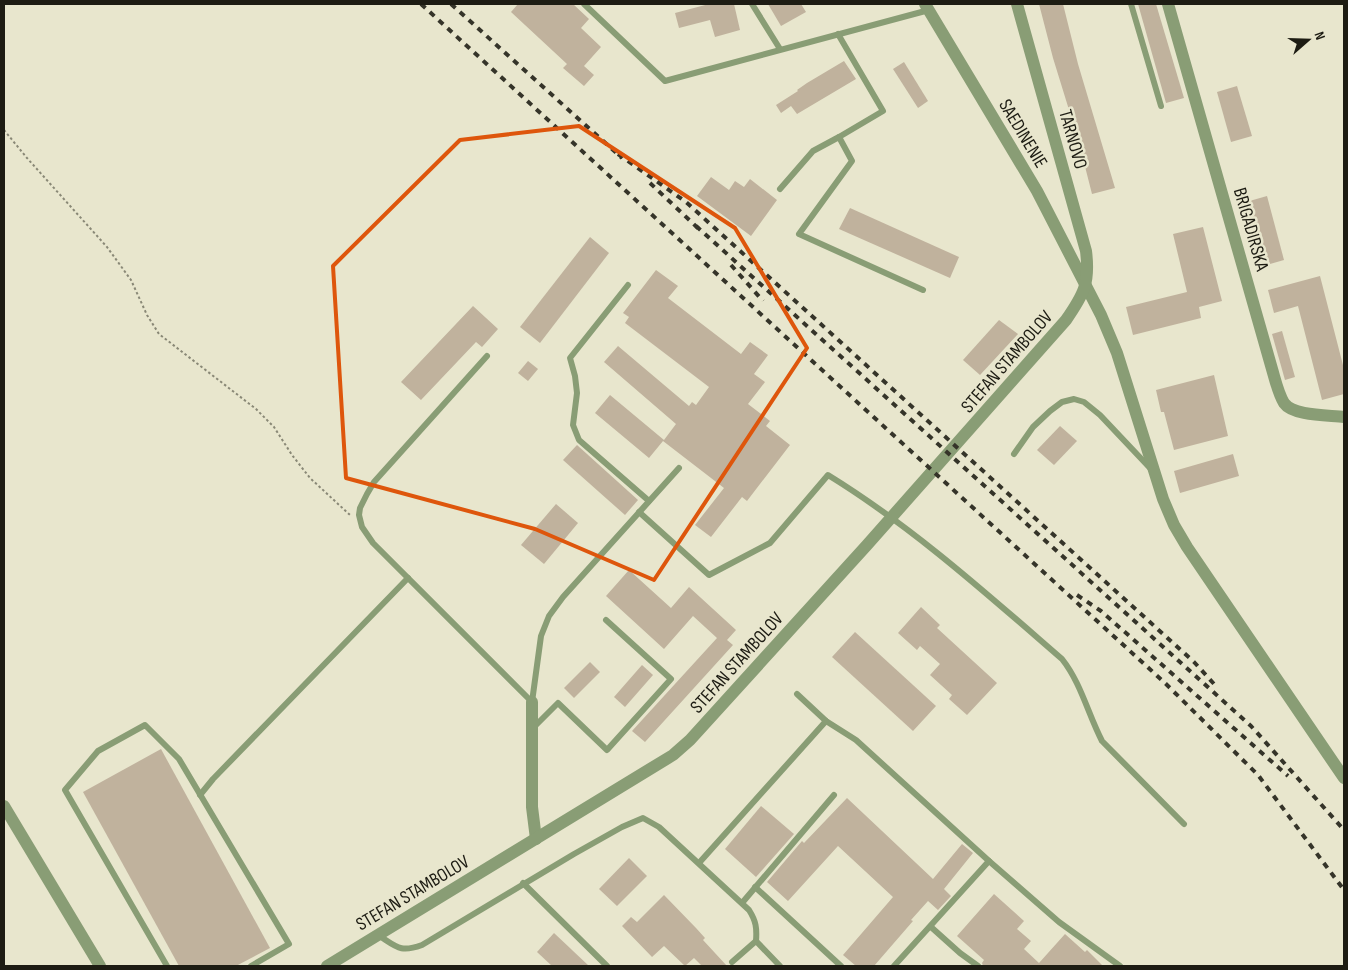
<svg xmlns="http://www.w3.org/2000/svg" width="1348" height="970" font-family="'Sofia Sans Condensed',sans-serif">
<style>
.building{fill:#c0b29d}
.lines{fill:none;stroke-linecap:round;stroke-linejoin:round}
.path{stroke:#898876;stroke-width:2;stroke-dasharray:2.5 2.5;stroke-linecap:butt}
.service{stroke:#899d75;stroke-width:6}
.minor{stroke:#899d75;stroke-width:12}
.tertiary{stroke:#899d75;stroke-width:12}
.rail{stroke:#353429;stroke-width:4;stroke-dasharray:6 6;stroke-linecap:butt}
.marked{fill:none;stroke:#de560c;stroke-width:4;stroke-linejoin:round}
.labels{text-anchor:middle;stroke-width:5;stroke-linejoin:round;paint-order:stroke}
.street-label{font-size:19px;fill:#1d1c13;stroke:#e8e6cd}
</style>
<rect width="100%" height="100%" fill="#e8e6cd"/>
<g class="building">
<polygon points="518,4 573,4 589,19 581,28 601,47 584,66 594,75 584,86 563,68 567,64 511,12"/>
<polygon points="709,4 734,4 740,30 715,37 710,20 679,28 675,13"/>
<polygon points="768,4 801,4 806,12 781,26"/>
<polygon points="1039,4 1063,4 1078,64 1115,188 1092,194 1078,139 1053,58"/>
<polygon points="1138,4 1156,4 1184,98 1166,103"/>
<polygon points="844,61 856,79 797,114 791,106 781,113 776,105 798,91 797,90 807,83"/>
<polygon points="904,62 928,101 918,108 893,69"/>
<polygon points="1237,86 1252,136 1231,142 1217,92"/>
<polygon points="711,177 729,190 735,181 744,187 750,179 777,200 751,236 697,196"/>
<polygon points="1267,196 1284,260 1263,266 1246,202"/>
<polygon points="850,208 959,257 950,278 839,229"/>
<polygon points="1203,227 1222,301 1199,307 1201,318 1133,335 1126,307 1187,292 1173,234"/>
<polygon points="590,237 609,253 540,343 520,327"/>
<polygon points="656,270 678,286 668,298 741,354 750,342 768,355 754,374 765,382 748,404 770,421 766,426 790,445 747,501 742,497 711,537 695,525 724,488 663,441 649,458 595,413 610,395 664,440 676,424 604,362 618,346 689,406 692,402 696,405 709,387 625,323 629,317 623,313"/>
<polygon points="1320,276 1344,369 1344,394 1322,400 1298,306 1274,313 1268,290"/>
<polygon points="473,306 498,329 482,347 476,342 421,400 401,382"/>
<polygon points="999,320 1018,334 980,375 963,360"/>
<polygon points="1282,331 1295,377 1285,380 1272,334"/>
<polygon points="528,361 538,369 528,381 518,373"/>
<polygon points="1214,375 1228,436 1174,450 1164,412 1161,412 1156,390"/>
<polygon points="1060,426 1077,441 1054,465 1037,450"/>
<polygon points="577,445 638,500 625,515 563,460"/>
<polygon points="1233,454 1239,476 1180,493 1174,471"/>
<polygon points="556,504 578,523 544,564 521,545"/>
<polygon points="629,570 671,608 689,587 736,630 727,640 733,645 645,742 632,731 717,638 693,616 664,649 606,596"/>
<polygon points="921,607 940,625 937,628 997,683 967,715 949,699 952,695 930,675 940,664 920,646 917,650 898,633"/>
<polygon points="855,632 936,706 913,731 832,657"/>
<polygon points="590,662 600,672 574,698 564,688"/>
<polygon points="642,665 653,675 625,707 614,697"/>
<polygon points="161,749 270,948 236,966 179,966 83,792"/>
<polygon points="847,798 933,879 962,844 973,853 944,889 951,896 938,910 928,901 911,920 913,921 874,966 856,966 843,955 893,897 838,846 788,901 767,882 802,841 804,843"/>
<polygon points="761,806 794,834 756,877 725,849"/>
<polygon points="629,858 647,876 617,906 599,889"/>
<polygon points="994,894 1024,921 1017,929 1031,941 1024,949 1039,963 1065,934 1085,952 1087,950 1103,966 983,966 982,963 984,960 957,936"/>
<polygon points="664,895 696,928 705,938 703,940 727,966 702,966 694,958 685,966 664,946 652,957 622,926 631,917 637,922"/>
<polygon points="554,933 589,966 552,966 537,952"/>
</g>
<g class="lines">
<polyline class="path" points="4,130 27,158 107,247 131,280 147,315 159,334 256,409 274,427 292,455 310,478 350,515"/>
<g class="service">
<polyline points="584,4 665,81 929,10"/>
<polyline points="752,4 780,49"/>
<polyline points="1131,4 1161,106"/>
<polyline points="838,34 883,111 839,137 852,161 799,234 923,290"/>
<polyline points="780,189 813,151 839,137"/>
<polyline points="628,285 570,358 575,376 577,393 573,425 579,440 649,501"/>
<polyline points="487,356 374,482 367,494 360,508 359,515 362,527 373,543 532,702"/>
<polyline points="1014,454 1033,427 1050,411 1062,402 1074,399 1084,402 1100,415 1150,468"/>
<path d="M639 512 709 575 770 543 828 475C914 528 987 594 1062 659 1081 683 1088 714 1102 741L1184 824"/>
<polyline points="797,694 826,721 856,740 989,861 894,966"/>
<polyline points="532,702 541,636 549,616 563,597 679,468"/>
<polyline points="534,727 558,703 607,750 671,679 606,620"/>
<polyline points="200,795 213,779 408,578"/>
<polyline points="989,861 1059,922 1120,966"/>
<polyline points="699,863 826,721"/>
<polyline points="523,883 607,966"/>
<polyline points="755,887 841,966"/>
<polyline points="742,903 834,795"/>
<polyline points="931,927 960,953 978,966"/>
<path d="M378 935C397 947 400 953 422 945L574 854 622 827 643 818 659 827 749 910C756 921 757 928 756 941L780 966"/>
<polyline points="732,962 756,941"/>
<polyline points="167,966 65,790 98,751 145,725 179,759 289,944 251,966"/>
</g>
<g class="minor">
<path d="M1168 4 1272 369C1275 379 1278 393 1284 403 1293 416 1329 415 1344 417"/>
<polyline points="532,702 532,807 536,839"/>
<polyline points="4,806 100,966"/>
</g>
<g class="tertiary">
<polyline points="925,4 1037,191 1101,315 1117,353 1163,499 1174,525 1187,547 1344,778"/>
<path d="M327 966 673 755 690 740 867 545 1066 320C1084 294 1090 283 1086 251L1017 4"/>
</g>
<g class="rail">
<polyline points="421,4 1165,683 1258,775 1344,890"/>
<polyline points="451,4 622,158"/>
<polyline points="618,154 686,202 1194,662 1215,685"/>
<polyline points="650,183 701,231"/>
<polyline points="696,226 1251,726 1344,830"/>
<polyline points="731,265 763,301"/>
<polyline points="1077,595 1101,611 1288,776"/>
</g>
</g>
<path class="marked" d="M579 126 735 228 807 348 654 580 535 529 346 478 333 266 460 140Z"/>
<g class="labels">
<g class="street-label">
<text transform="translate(1024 133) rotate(59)" y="7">SAEDINENIE</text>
<text transform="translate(1074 139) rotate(74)" y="7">TARNOVO</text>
<text transform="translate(1252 229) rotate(74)" y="7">BRIGADIRSKA</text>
<text transform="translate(1006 361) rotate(-49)" y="7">STEFAN STAMBOLOV</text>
<text transform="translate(736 662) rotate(-48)" y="7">STEFAN STAMBOLOV</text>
<text transform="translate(412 892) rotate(-31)" y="7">STEFAN STAMBOLOV</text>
</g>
</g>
<rect width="1348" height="970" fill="none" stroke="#1d1c13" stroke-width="10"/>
<g transform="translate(1308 40) rotate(70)" stroke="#e8e6cd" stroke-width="4" paint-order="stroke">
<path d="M0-4L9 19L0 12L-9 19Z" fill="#1d1c13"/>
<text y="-8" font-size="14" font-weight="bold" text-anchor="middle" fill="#1d1c13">N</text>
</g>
</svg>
